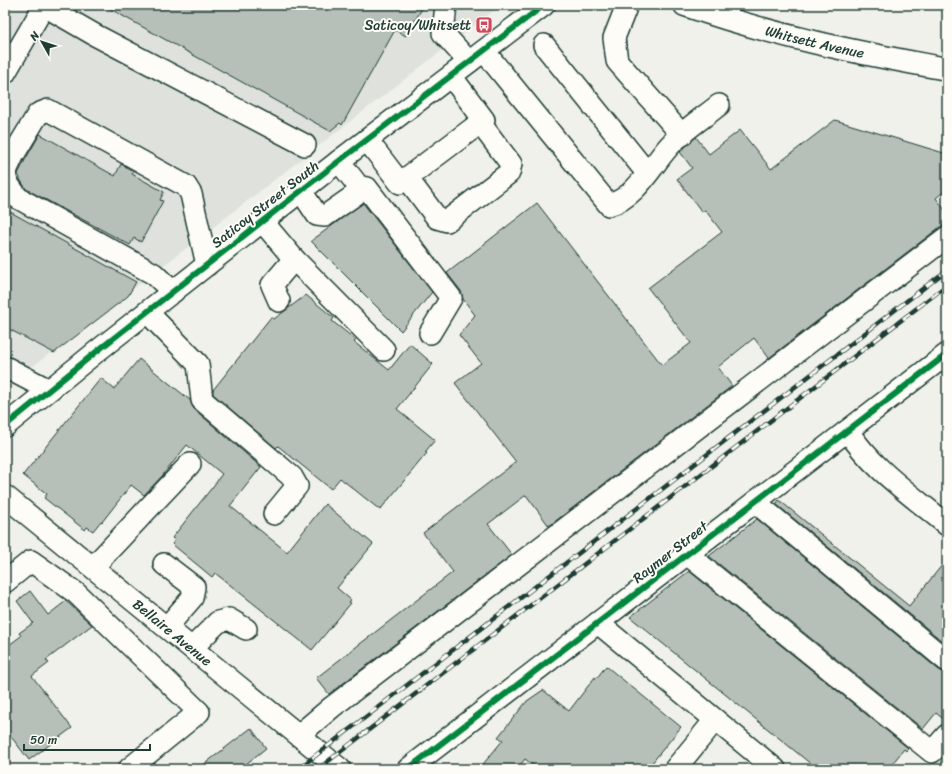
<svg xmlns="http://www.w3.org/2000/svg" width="952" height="774" font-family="Sriracha,sans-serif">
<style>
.built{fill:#dfe2dc}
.building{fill:#b6bfb8;stroke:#1f3d34}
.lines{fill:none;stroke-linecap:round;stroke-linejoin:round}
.minor-casing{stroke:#1f3d34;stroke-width:24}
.major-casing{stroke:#1f3d34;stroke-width:25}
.minor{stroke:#fdfcf7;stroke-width:21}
.major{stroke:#fdfcf7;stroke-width:22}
.rail-casing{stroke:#1f3d34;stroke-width:4.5}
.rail{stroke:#fdfcf7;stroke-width:3;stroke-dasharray:9;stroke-linecap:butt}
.cycleway-casing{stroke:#fdfcf7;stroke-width:8}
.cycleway{stroke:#00873e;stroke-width:6}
.labels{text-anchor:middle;stroke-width:4;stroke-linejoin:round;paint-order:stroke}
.poi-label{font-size:14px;fill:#1f3d34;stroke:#fdfcf7;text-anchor:end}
.street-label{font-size:14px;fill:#1f3d34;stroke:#fdfcf7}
</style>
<rect width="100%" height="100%" fill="#f0f1eb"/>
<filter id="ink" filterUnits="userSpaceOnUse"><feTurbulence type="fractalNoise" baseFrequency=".025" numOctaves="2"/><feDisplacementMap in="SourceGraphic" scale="8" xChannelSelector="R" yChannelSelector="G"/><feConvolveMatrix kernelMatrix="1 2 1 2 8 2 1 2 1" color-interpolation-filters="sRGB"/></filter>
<g filter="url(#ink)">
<polygon class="built" points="5,5 501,5 5,388"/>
<g class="building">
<polygon points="103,5 424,5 406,36 395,30 342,125 340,123 330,131"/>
<polygon points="835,120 947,154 947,189 936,198 947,213 947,224 940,227 769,358 754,338 718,367 732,386 549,526 526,495 488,524 512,555 329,694 316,678 453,572 423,533 516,462 455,383 481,363 459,335 475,315 463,299 461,291 447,273 537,203 662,365 691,343 648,288 722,232 705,210 702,212 677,179 692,168 680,152 696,137 709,154 740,130 771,169"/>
<polygon points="40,134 115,176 121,164 133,171 132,174 164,192 160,200 163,201 141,242 134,238 130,245 26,189 21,181 18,174 25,160"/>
<polygon points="363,203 432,292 401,331 311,241"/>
<polygon points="5,209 136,282 128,296 54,353 5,327"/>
<polygon points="306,295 334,318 332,321 356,340 354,342 389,370 410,344 433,364 397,409 435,440 425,452 427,453 380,510 340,478 331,489 278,446 276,448 213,394 213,390 271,317 274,319"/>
<polygon points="139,359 190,400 194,409 261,467 230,506 287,552 325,504 373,544 337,588 351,600 349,602 351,603 312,650 215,573 212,577 172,544 175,540 172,538 218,480 218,479 222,474 187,445 163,475 144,495 131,485 102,522 101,521 93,531 87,527 85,530 44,498 47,494 23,475 101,378 114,389"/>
<polygon points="779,500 909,606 947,559 947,645 776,504"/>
<polygon points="757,519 939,670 947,673 947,722 936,713 923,729 709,556"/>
<polygon points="689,571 908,748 906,751 904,749 888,769 817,769 630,617"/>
<polygon points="30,591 48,615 66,601 92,625 46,660 49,663 32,676 72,728 29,760 5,729 5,648 21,636 19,633 33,623 17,601"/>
<polygon points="606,666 681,727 647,769 538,769 525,759 517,769 479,769 503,740 498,737 527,701 543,690 569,711 595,677 596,679"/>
<polygon points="251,728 266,748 240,769 198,769"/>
</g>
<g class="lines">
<g class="minor-casing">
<g id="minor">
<polyline points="43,5 95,35 305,145"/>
<polyline points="446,5 443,33 469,62"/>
<polyline points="627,5 614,38 617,61 682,135"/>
<polyline points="544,45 647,173"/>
<path d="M484 51 609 205C638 197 653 162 673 142 687 128 704 117 719 105"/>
<polyline points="5,73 44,6"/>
<polyline points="367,140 400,183 484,120 451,76"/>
<polyline points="407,178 437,218 447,221 509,173 511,164 480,123"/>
<polyline points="359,187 367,188 451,298 430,333"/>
<polyline points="301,191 317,215 325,216 355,195 359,187 339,161"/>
<polyline points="262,221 294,259 384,350"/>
<polyline points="173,292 154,274 18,198 6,181 6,171 14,154 38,114 48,110 186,186 191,194 207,265"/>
<polyline points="279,301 272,285 294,259"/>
<polyline points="147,312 198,364 202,400 292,477 297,486 274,514"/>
<polyline points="5,367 49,390"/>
<polyline points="5,426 96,352 339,161 544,5"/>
<path d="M848 431C872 469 913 496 947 525"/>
<path id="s1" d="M5 496 340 769"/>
<polyline points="755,502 947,661"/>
<polyline points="687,554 932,752 947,735"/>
<polyline points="164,564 194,587 192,598 167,627"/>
<polyline points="93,567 190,464"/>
<polyline points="5,582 31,561 76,593 199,712 129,769"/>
<polyline points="598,623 775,769"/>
<polyline points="192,648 218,622 229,619 246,629"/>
<polyline points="299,735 332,707 947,237"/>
<polyline points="408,769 947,354"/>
<polyline points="675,769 715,720"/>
</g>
</g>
<g class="major-casing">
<g id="major">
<path id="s2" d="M685 5C770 35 858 53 947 69"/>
</g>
</g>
<use href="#minor" class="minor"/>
<use href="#major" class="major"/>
<g class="rail-casing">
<g id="rail">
<polyline points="298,769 947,270"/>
<polyline points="318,769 947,285"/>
</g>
</g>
<use href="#rail" class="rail"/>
<g class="cycleway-casing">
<g id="cycleway">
<polyline points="5,426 96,352 339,161 544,5"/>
<polyline points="408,769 947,354"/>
</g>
</g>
<use href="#cycleway" class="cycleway"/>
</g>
</g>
<defs>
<g id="bus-square" transform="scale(0.9)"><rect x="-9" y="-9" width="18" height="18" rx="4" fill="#d1495b" stroke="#fdfcf7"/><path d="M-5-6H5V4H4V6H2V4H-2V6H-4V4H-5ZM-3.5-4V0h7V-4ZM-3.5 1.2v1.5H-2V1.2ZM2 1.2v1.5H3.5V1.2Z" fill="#fff"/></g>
</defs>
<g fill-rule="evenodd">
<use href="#bus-square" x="484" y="25"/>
</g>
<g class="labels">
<g class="poi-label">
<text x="471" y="30">Saticoy/Whitsett</text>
</g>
<g class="street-label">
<text dy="5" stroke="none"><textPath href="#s2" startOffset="135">Whitsett Avenue</textPath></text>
<text transform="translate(265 204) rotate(-38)" y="5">Saticoy Street South</text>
<text transform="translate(670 552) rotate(-38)" y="5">Raymer Street</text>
<text dy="5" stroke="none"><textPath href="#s1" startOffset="216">Bellaire Avenue</textPath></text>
</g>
</g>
<rect width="952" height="774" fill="none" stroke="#fdfcf7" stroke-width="20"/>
<rect x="10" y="10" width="932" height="754" fill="none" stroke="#1f3d34" stroke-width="1.5" filter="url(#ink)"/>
<g transform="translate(42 42) rotate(309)" stroke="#fdfcf7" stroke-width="3" paint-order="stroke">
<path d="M0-3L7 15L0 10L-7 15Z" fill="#1f3d34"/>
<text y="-6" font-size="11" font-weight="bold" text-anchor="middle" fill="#1f3d34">N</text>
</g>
<path d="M24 744v6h126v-6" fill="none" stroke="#1f3d34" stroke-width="2"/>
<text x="30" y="744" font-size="12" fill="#1f3d34" stroke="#fdfcf7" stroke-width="3" paint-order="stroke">50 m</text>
</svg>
